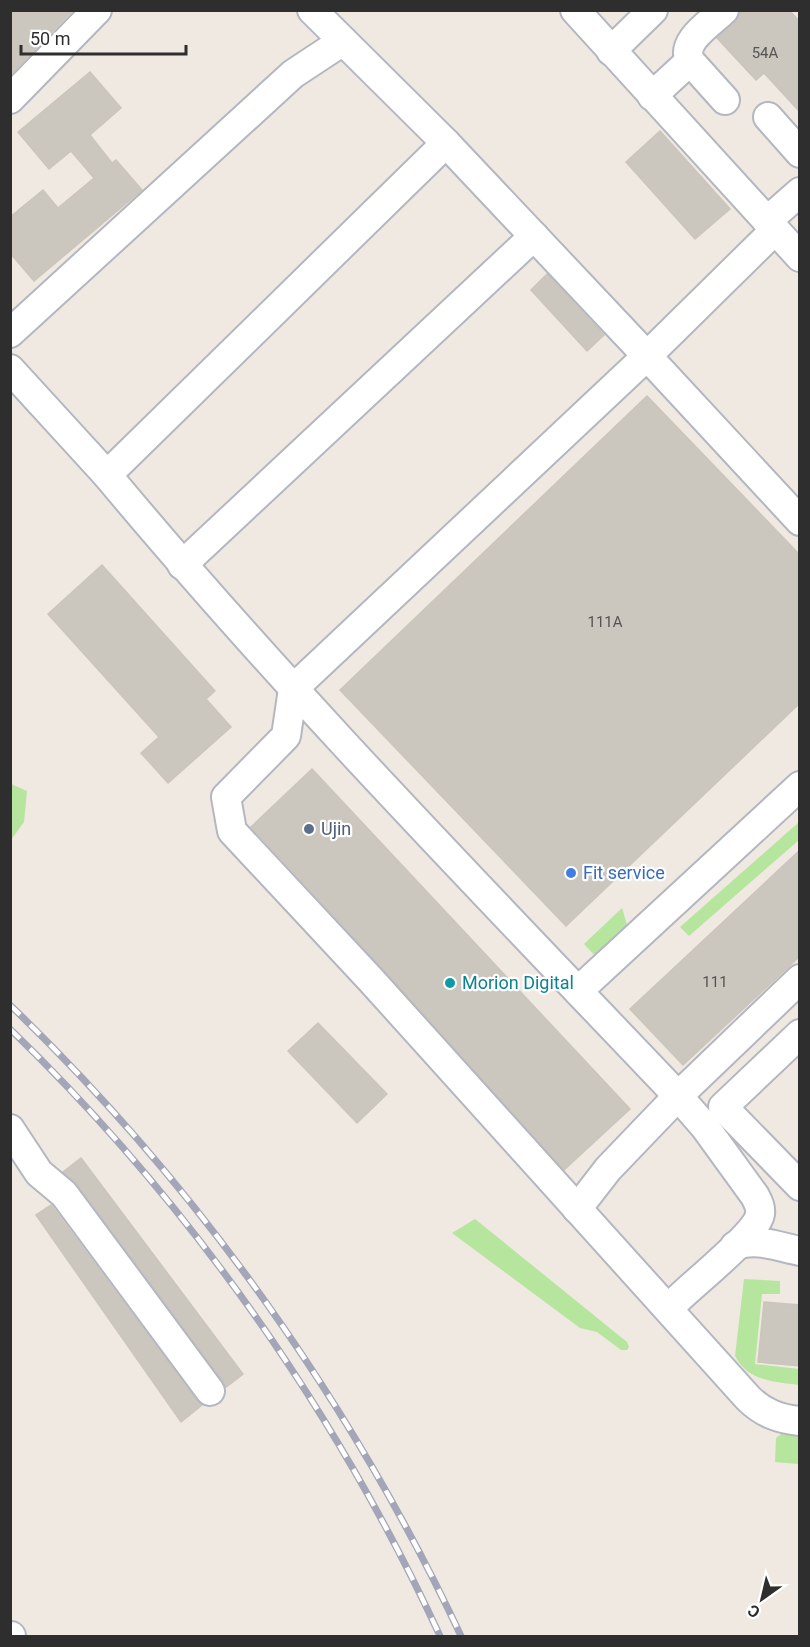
<svg xmlns="http://www.w3.org/2000/svg" width="810" height="1647" font-family="Roboto,sans-serif">
<style>
.green{fill:#b6e59e}
.building{fill:#cbc7bf;stroke:#cbc5ba;stroke-width:1.5}
.lines{fill:none;stroke-linecap:round;stroke-linejoin:round}
.minor-casing{stroke:#b4b7c1;stroke-width:32}
.minor{stroke:#fff;stroke-width:28}
.rail-casing{stroke:#a3a6b8;stroke-width:7}
.rail{stroke:#fff;stroke-width:4.5;stroke-dasharray:14;stroke-linecap:butt}
.service-dot{fill:#5c6f8a;stroke:#fff;stroke-width:2}
.shop-dot{fill:#3f7fe0;stroke:#fff;stroke-width:2}
.culture-dot{fill:#0f9aa8;stroke:#fff;stroke-width:2}
.labels{text-anchor:middle;stroke-width:4.5;stroke-linejoin:round;paint-order:stroke}
.number-label{font-size:15px;fill:#555452}
.service-label{font-size:18px;fill:#4e5e75;stroke:#fff;text-anchor:start}
.shop-label{font-size:18px;fill:#366cbe;stroke:#fff;text-anchor:start}
.culture-label{font-size:18px;fill:#0d838f;stroke:#fff;text-anchor:start}
</style>
<rect width="100%" height="100%" fill="#efe9e1"/>
<g class="green">
<polygon points="11,784 27,791 24,822 11,840"/>
<polygon points="799,822 799,840 689,936 680,927"/>
<polygon points="622,908 628,928 596,957 584,944"/>
<polygon points="475,1219 627,1342 629,1347 627,1350 621,1350 597,1332 580,1328 452,1233"/>
<path d="M744 1279 780 1281V1294H762L755 1364 799 1369V1385C774 1382 748 1381 735 1356Z"/>
<polygon points="784,1432 799,1432 799,1463 798,1464 775,1462 776,1438"/>
</g>
<g class="building">
<polygon points="10,10 73,10 10,75"/>
<polygon points="740,10 789,10 800,22 800,112 764,73 756,80 717,38 735,22"/>
<polygon points="90,72 121,108 90,135 112,163 116,160 142,190 34,281 10,253 10,217 43,190 58,208 94,178 71,151 49,169 18,132"/>
<polygon points="660,131 730,209 695,239 626,162"/>
<polygon points="547,274 604,335 587,351 531,290"/>
<polygon points="647,396 800,555 800,703 566,926 340,690"/>
<polygon points="102,565 215,691 206,699 231,727 168,783 141,753 159,737 48,614"/>
<polygon points="312,769 630,1109 564,1170 383,969 251,827"/>
<polygon points="800,850 800,956 683,1065 630,1009"/>
<polygon points="318,1023 387,1094 357,1123 288,1051"/>
<polygon points="81,1158 243,1374 226,1387 223,1381 77,1184 63,1172"/>
<polygon points="51,1205 197,1401 202,1405 181,1422 36,1215"/>
<polygon points="764,1302 800,1305 800,1366 758,1362"/>
</g>
<g class="lines">
<g class="minor-casing">
<g id="minor">
<polyline points="312,10 446,143 647,356 775,230"/>
<polyline points="575,10 800,257"/>
<polyline points="611,51 653,10"/>
<path d="M690 61C680 41 711 23 724 10"/>
<polyline points="652,96 690,61 725,100"/>
<polyline points="10,99 97,10"/>
<polyline points="768,117 800,153"/>
<path d="M446 143 107 475C287 691 484 892 678 1096L705 1127 755 1196C758 1202 761 1207 760 1214 757 1235 687 1288 669 1308"/>
<polyline points="767,221 800,192"/>
<polyline points="10,333 293,74 343,41"/>
<polyline points="10,369 107,475"/>
<path d="M800 521 647 356 293 689 286 736 226 797 232 831 371 980 748 1398C763 1413 779 1419 800 1421"/>
<polyline points="182,565 534,236"/>
<polyline points="578,991 800,786"/>
<polyline points="800,1034 723,1107 800,1186"/>
<polyline points="10,1129 39,1173 64,1194 210,1391"/>
<polyline points="577,1209 608,1169 678,1096 800,979"/>
<path d="M735 1246C754 1237 779 1247 800 1251"/>
<polyline points="10,1636 11,1636"/>
</g>
</g>
<use href="#minor" class="minor"/>
<g class="rail-casing">
<g id="rail">
<path d="M10 1005C197 1185 351 1402 461 1636"/>
<path d="M10 1029C189 1202 336 1411 440 1636"/>
</g>
</g>
<use href="#rail" class="rail"/>
</g>
<circle class="service-dot" cx="309" cy="829" r="6"/>
<circle class="shop-dot" cx="571" cy="873" r="6"/>
<circle class="culture-dot" cx="450" cy="983" r="6"/>
<g class="labels">
<g class="number-label">
<text x="765" y="58">54А</text>
<text x="605" y="627">111А</text>
<text x="715" y="987">111</text>
</g>
<g class="service-label">
<text x="321" y="835">Ujin</text>
</g>
<g class="shop-label">
<text x="583" y="879">Fit service</text>
</g>
<g class="culture-label">
<text x="462" y="989">Morion Digital</text>
</g>
</g>
<rect width="810" height="1647" fill="none" stroke="#2e2e2e" stroke-width="24"/>
<g transform="translate(762 1599) rotate(214)" stroke="#ffffff" stroke-width="4.5" paint-order="stroke">
<path d="M0-4.5L10 22L0 15L-10 22Z" fill="#2e2e2e"/>
<text y="-9" font-size="16" font-weight="bold" text-anchor="middle" fill="#2e2e2e">С</text>
</g>
<path d="M21 45v9h165v-9" fill="none" stroke="#2e2e2e" stroke-width="3"/>
<text x="30" y="45" font-size="18" fill="#2e2e2e" stroke="#ffffff" stroke-width="4.5" paint-order="stroke">50 m</text>
</svg>
